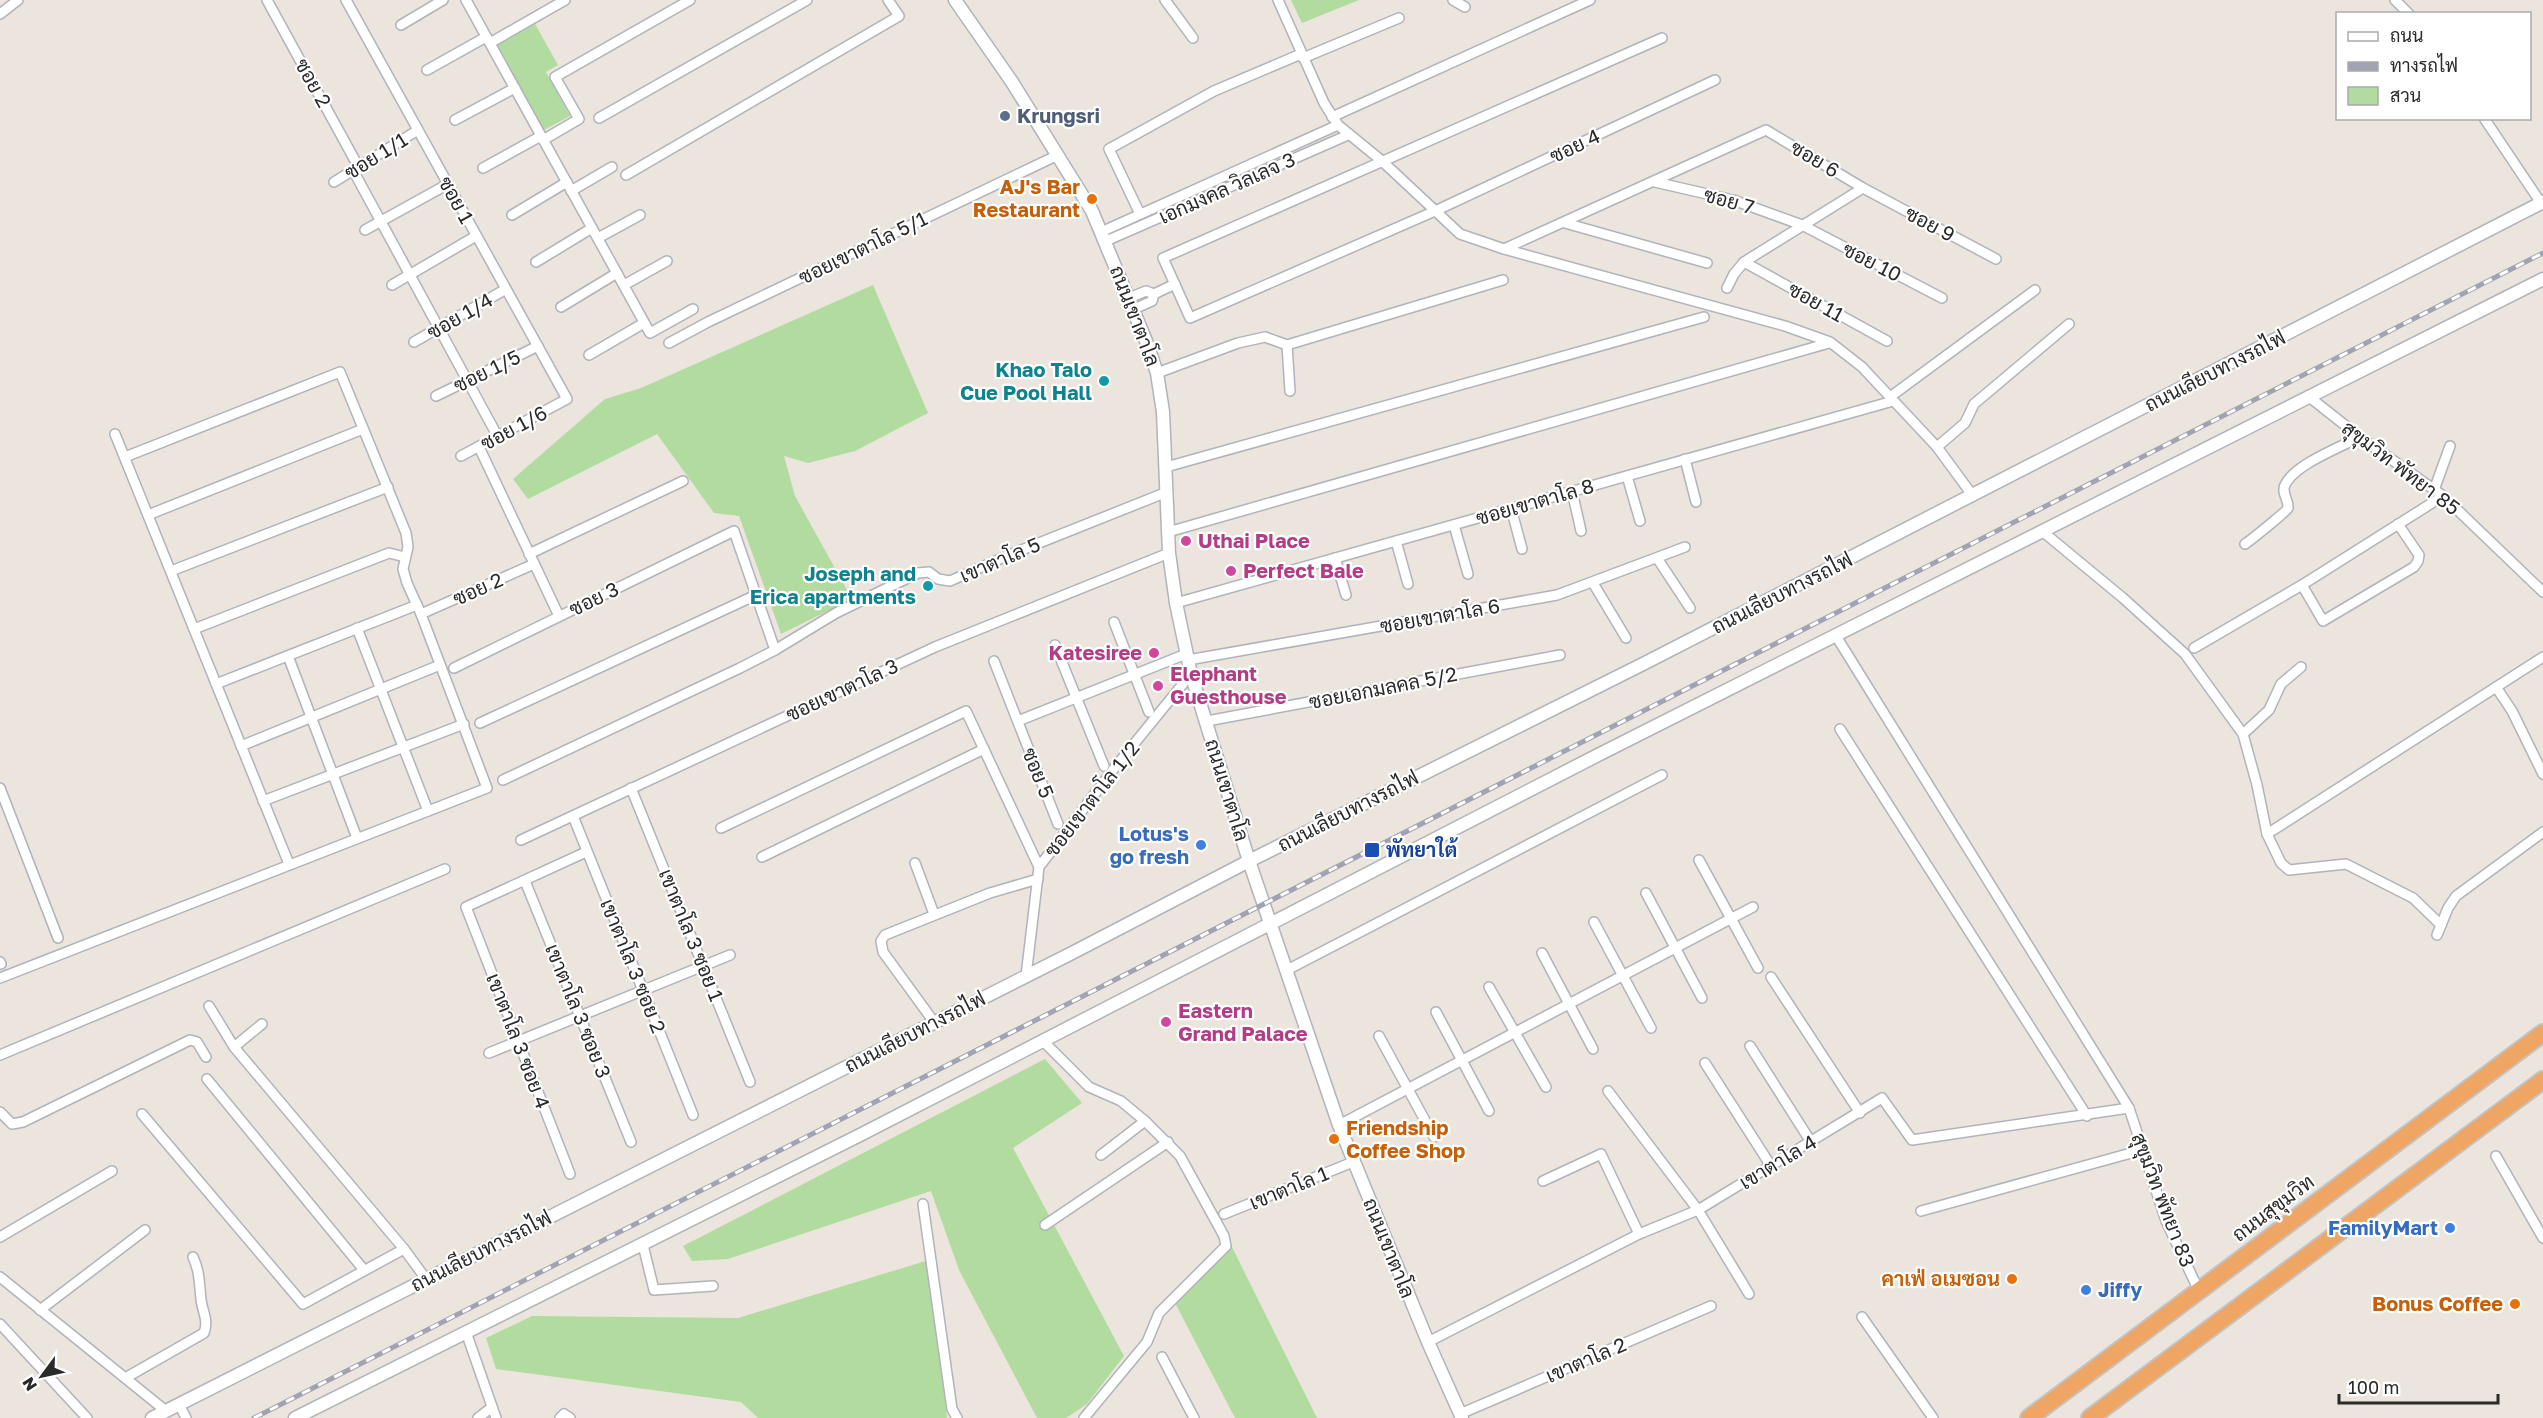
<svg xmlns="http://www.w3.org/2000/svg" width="2543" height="1418" font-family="'Golos Text',Sarabun,sans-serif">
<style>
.green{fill:#b2dc9f}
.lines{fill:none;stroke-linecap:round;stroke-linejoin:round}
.street-casing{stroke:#b1b3bc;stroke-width:12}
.secondary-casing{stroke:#b1b3bc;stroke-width:15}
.highway-casing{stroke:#c3c3c3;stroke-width:20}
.street{stroke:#fff;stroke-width:9}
.secondary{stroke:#fff;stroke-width:12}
.highway{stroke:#efa564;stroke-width:16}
.rail-casing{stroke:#a1a3b2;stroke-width:5}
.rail{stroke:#fff;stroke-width:3;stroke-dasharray:9;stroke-linecap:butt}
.service-dot{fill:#5c6f8a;stroke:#fff;stroke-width:2}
.food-dot{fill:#e8710a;stroke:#fff;stroke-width:2}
.culture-dot{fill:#0f9aa8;stroke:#fff;stroke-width:2}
.hotel-dot{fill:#d1479c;stroke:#fff;stroke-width:2}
.shop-dot{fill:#3f7fe0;stroke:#fff;stroke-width:2}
.transit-dot{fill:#1a4fb4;stroke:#fff;stroke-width:2}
.labels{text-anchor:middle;stroke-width:4.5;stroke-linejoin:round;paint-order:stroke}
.street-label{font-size:20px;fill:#2a2a2a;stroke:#fff}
.service-label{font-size:20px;font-weight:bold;fill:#4e5e75;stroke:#fff;text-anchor:start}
.food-label{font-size:20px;font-weight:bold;fill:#c56008;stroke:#fff;text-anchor:end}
.culture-label{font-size:20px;font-weight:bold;fill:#0d838f;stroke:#fff;text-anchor:end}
.hotel-label{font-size:20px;font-weight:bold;fill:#b23c85;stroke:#fff;text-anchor:start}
.shop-label{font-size:20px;font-weight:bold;fill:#366cbe;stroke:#fff;text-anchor:end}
.transit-label{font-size:20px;font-weight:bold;fill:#164399;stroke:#fff;text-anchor:start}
</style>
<rect width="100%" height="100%" fill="#ebe5dd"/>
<g class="green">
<polygon points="1291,0 1359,0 1302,23"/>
<polygon points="535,24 558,65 546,72 570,116 544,130 497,45"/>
<polygon points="873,285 928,413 855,451 808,463 784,456 795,496 852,599 781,634 739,516 714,513 657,434 528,499 513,479 605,399 641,388"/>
<polygon points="1045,1059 1082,1103 1013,1148 1124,1356 1087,1404 1066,1418 1037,1418 959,1270 931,1191 728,1259 692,1261 683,1246"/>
<polygon points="1231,1245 1317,1418 1235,1418 1175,1303"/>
<polygon points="929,1260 947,1418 758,1418 741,1402 496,1369 486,1338 532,1316 738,1318"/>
</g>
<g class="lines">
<g class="street-casing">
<g id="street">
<polyline points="267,0 358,166"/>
<polyline points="346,0 567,399 461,456"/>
<polyline points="466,0 650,333 693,309"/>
<polyline points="1165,0 1193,38"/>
<polyline points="1278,0 1324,103 1338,125 1382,161 1460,234 1504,249 1785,326 1830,342 1862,367 1937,447 1973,496"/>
<polyline points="1453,0 1465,7"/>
<polyline points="2395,0 2409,14"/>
<polyline points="0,14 18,0"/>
<polyline points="401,25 443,0"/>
<polyline points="1662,38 1163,258 1190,318 1435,211 1715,80"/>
<polyline points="490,43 565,0"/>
<polyline points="1303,58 1399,18"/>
<polyline points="427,70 486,37"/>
<polyline points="1332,117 1590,0"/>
<polyline points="599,118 807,0"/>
<polyline points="2484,118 2541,203"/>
<polyline points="455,120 515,88"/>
<polyline points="543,140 579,119 555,77 690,0"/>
<polyline points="483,168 541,136"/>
<polyline points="354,172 498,437"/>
<polyline points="626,175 899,16 888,0"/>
<polyline points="334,182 418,130"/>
<polyline points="1655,182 1733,200 1802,225 1942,298"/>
<polyline points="571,191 612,167"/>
<polyline points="1140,214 1109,149 1214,91 1301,54"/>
<polyline points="512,215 567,182"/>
<polyline points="1565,223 1707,263"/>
<polyline points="365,230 448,184"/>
<polyline points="1101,232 1338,125"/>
<polyline points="598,238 640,215"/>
<polyline points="1106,241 1348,135"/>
<polyline points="1504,249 1766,130 1863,188 1996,259"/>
<polyline points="536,262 592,228"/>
<polyline points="1744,262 1887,341"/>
<polyline points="392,285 476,236"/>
<polyline points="624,285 667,261"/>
<polyline points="1727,288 1734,274 1744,262 1863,188"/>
<polyline points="1129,298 1146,291 1154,294"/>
<polyline points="561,307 617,273"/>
<polyline points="1134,309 1152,301 1154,294 1175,284"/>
<polyline points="414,342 506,289"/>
<polyline points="669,343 708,322 1058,155"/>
<polyline points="1287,345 1290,391"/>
<polyline points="589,355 644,323"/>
<polyline points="1157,373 1238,343 1265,337 1287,345 1503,280"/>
<polyline points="436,396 538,346"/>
<polyline points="2308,396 2360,437 2443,496 2543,592"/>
<polyline points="1890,397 2035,290"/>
<polyline points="115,434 289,864"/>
<polyline points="479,447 559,616"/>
<polyline points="1937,447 1965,423 1974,404 2069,324"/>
<polyline points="1685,459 1696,502"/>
<polyline points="1166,467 1704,317"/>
<polyline points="1627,476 1640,521"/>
<polyline points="2434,490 2450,446"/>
<polyline points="1572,491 1581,531"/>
<polyline points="1511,508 1522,549"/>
<polyline points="148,515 363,429"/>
<polyline points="1454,525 1468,574"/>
<polyline points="2042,531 2123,598 2185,654 2243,734 2257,785 2267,834"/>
<polyline points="1168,532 1829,343"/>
<polyline points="1396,541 1408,584"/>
<path d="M2245 544C2251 540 2287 511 2288 508 2289 500 2281 493 2285 485 2294 465 2340 447 2360 437"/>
<polyline points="529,554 683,481"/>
<polyline points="1335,558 1346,595"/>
<polyline points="1657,558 1690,608"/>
<polyline points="171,571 388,487"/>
<polyline points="1593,583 1626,638"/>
<polyline points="2302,585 2323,621 2414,567 2418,561 2419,555 2398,524"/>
<polyline points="1176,603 1893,401"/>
<polyline points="421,614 534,564"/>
<polyline points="1114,622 1149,712"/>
<polyline points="357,628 428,811"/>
<polyline points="194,629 389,553 405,557"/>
<polyline points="1836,636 2129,1108 2166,1221 2199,1291"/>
<polyline points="1055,645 1104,766"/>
<polyline points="2194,648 2302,585 2443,496"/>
<polyline points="288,656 357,838"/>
<polyline points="1188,660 1557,595 1685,547"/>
<polyline points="994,661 1058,824"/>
<polyline points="454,668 734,531 775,650"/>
<polyline points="216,684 417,605"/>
<polyline points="2496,687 2512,711 2543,774"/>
<polyline points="1018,721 1186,654"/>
<polyline points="1207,721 1560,655"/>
<polyline points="480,723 756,595"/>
<polyline points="1840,729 2087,1116"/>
<polyline points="2243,734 2269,710 2281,684 2301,667"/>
<polyline points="241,746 440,665"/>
<polyline points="503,780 740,668 775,650 836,613 918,573 929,572 938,579 950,581 1009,555 1167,492"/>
<polyline points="0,788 58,938"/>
<polyline points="631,788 750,1082"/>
<polyline points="263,801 464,724"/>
<polyline points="573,816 693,1115"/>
<polyline points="721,828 966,711 1039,867"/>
<polyline points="521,840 935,647 1169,553"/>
<polyline points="762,857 984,749"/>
<polyline points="1699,860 1758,968"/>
<polyline points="915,863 934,914"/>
<polyline points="525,881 631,1142"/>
<polyline points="1646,893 1702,998"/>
<polyline points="1594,922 1651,1028"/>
<polyline points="2441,925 2413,898 2346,864 2289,870 2281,863 2267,834 2543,657"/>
<polyline points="2437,935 2448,908 2456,896 2543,832"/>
<polyline points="1542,953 1593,1049"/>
<polyline points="0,962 1,964"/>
<polyline points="1287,970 1662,775"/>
<polyline points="1026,976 1039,867 1116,766 1191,674"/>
<polyline points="1771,977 1860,1113"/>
<polyline points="0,978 487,788 421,614 407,583 403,569 408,547 406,533 340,372 125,457"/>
<polyline points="1489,987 1546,1087"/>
<polyline points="209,1006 234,1047"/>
<polyline points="1436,1012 1489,1111"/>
<polyline points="934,1022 883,952 881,941 885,935 990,893 1038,879"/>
<polyline points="262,1024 234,1047 404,1249 426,1279"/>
<polyline points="1379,1036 1434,1137"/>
<polyline points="1042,1040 1089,1087 1121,1101 1145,1121 1180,1156 1224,1236 1226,1246 1159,1313 1147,1342 1084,1418"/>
<polyline points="1750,1046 1811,1142"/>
<polyline points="489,1053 730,955"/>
<polyline points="0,1055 445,869"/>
<polyline points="1705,1063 1771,1166"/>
<polyline points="207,1079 364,1270"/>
<polyline points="1608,1091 1698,1210 1749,1294"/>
<polyline points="0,1112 12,1124 23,1122 190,1040 197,1042 206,1057"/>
<polyline points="142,1114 303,1304 404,1249"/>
<polyline points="1339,1125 1753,907"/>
<polyline points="1101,1155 1145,1121"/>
<polyline points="2496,1156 2543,1238"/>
<polyline points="570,1174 466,907 586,852"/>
<polyline points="1543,1181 1601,1154 1639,1234"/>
<polyline points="923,1204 952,1409 957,1418"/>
<polyline points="1921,1211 2142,1150"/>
<polyline points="1224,1214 1353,1162"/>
<polyline points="1045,1225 1168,1142"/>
<polyline points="0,1237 112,1171"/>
<polyline points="643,1245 654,1290 713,1286"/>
<polyline points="0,1277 166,1411"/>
<polyline points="40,1310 145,1230"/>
<polyline points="1862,1317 1933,1418"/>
<polyline points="0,1324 87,1418"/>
<polyline points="466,1332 496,1418"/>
<polyline points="1428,1342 1639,1234 1698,1210 1882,1098 1912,1140 2129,1108"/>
<polyline points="1162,1357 1194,1418"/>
<path d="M127 1377 204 1333C209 1320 202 1311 201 1299 199 1283 200 1272 193 1257"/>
<polyline points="179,1404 186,1418"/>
<polyline points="1460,1414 1711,1306"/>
<polyline points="478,1418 492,1407"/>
<polyline points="560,1418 564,1414 570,1418"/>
</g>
</g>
<g class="secondary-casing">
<g id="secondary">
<polyline points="955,0 1012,82 1092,211 1146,341 1157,373 1163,412 1169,553 1176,603 1191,674 1249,861 1339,1125 1428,1342 1462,1418"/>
<polyline points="152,1418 1072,953 1249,861 1643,664 2543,202"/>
<polyline points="295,1418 860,1135 1598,755 2543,279"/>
</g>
</g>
<g class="highway-casing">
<g id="highway">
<polyline points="2029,1418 2543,1033"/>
<polyline points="2090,1418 2543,1080"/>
</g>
</g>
<use href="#street" class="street"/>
<use href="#secondary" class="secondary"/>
<use href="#highway" class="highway"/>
<g class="rail-casing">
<polyline id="rail" points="254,1418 2543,253"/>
</g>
<use href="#rail" class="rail"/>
</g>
<circle class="service-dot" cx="1005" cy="116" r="6"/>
<g class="food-dot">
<circle cx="1092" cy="199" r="6"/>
<circle cx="1334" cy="1139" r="6"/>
<circle cx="2012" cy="1279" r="6"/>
<circle cx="2515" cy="1304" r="6"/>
</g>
<g class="culture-dot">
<circle cx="1104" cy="381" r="6"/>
<circle cx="928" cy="586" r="6"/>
</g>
<g class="hotel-dot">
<circle cx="1186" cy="541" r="6"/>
<circle cx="1231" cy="571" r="6"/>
<circle cx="1154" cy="653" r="6"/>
<circle cx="1158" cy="686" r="6"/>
<circle cx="1166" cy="1022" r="6"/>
</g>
<g class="shop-dot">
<circle cx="1201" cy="845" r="6"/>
<circle cx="2450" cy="1228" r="6"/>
<circle cx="2086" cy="1290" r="6"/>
</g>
<rect class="transit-dot" x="1364" y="842" width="16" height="16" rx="3"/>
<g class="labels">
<g class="street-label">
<text transform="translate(313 83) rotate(61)" y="7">ซอย 2</text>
<text transform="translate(1575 146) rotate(-25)" y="7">ซอย 4</text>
<text transform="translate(376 156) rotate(-32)" y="7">ซอย 1/1</text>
<text transform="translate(1815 159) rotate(31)" y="7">ซอย 6</text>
<text transform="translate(1227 188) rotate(-24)" y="7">เอกมงคล วิลเลจ 3</text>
<text transform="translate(456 200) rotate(61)" y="7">ซอย 1</text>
<text transform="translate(1729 201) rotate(16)" y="7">ซอย 7</text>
<text transform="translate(1930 224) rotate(28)" y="7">ซอย 9</text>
<text transform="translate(863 248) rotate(-26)" y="7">ซอยเขาตาโล 5/1</text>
<text transform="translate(1872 262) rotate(27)" y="7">ซอย 10</text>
<text transform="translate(1816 302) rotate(29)" y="7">ซอย 11</text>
<text transform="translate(460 316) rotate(-30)" y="7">ซอย 1/4</text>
<text transform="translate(1135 316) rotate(69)" y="7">ถนนเขาตาโล</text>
<text transform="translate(487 371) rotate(-26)" y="7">ซอย 1/5</text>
<text transform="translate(2215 371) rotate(-27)" y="7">ถนนเลียบทางรถไฟ</text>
<text transform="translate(514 428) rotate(-28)" y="7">ซอย 1/6</text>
<text transform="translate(2401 468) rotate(37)" y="7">สุขุมวิท พัทยา 85</text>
<text transform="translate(1535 502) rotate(-16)" y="7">ซอยเขาตาโล 8</text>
<text transform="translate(1000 560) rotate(-23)" y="7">เขาตาโล 5</text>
<text transform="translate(478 589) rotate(-24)" y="7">ซอย 2</text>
<text transform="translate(1782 593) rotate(-27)" y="7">ถนนเลียบทางรถไฟ</text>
<text transform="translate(594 599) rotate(-26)" y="7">ซอย 3</text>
<text transform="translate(1440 616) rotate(-10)" y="7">ซอยเขาตาโล 6</text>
<text transform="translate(1383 688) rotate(-11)" y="7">ซอยเอกมลคล 5/2</text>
<text transform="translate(842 690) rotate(-25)" y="7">ซอยเขาตาโล 3</text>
<text transform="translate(1038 773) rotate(68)" y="7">ซอย 5</text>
<text transform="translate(1227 790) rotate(73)" y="7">ถนนเขาตาโล</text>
<text transform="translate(1092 799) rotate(-52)" y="7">ซอยเขาตาโล 1/2</text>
<text transform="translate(1348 811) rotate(-27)" y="7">ถนนเลียบทางรถไฟ</text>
<text transform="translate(691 935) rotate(68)" y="7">เขาตาโล 3 ซอย 1</text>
<text transform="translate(633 966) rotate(68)" y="7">เขาตาโล 3 ซอย 2</text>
<text transform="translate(578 1011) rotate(68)" y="7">เขาตาโล 3 ซอย 3</text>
<text transform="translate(915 1032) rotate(-27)" y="7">ถนนเลียบทางรถไฟ</text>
<text transform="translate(518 1041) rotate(69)" y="7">เขาตาโล 3 ซอย 4</text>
<text transform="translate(1778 1162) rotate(-31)" y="7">เขาตาโล 4</text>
<text transform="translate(1289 1188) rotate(-22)" y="7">เขาตาโล 1</text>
<text transform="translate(2163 1200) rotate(69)" y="7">สุขุมวิท พัทยา 83</text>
<text transform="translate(2273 1208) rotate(-37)" y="7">ถนนสุขุมวิท</text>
<text transform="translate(1389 1248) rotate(68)" y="7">ถนนเขาตาโล</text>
<text transform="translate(481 1251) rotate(-27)" y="7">ถนนเลียบทางรถไฟ</text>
<text transform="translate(1586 1360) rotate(-23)" y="7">เขาตาโล 2</text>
</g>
<g class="service-label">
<text x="1017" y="123">Krungsri</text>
</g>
<g class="food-label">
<text x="1080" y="194">AJ's Bar<tspan x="1080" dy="23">Restaurant</tspan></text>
<text x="1346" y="1135" text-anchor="start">Friendship<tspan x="1346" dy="23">Coffee Shop</tspan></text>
<text x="2000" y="1286">คาเฟ่ อเมซอน</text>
<text x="2503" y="1311">Bonus Coffee</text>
</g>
<g class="culture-label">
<text x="1092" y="377">Khao Talo<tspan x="1092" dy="23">Cue Pool Hall</tspan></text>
<text x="916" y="581">Joseph and<tspan x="916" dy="23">Erica apartments</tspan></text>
</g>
<g class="hotel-label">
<text x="1198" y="548">Uthai Place</text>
<text x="1243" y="578">Perfect Bale</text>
<text x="1142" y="660" text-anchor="end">Katesiree</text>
<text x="1170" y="681">Elephant<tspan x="1170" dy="23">Guesthouse</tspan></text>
<text x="1178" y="1018">Eastern<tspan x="1178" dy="23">Grand Palace</tspan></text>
</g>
<g class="shop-label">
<text x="1189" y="841">Lotus's<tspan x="1189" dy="23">go fresh</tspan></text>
<text x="2438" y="1235">FamilyMart</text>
<text x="2098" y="1297" text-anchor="start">Jiffy</text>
</g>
<g class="transit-label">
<text x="1386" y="857">พัทยาใต้</text>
</g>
</g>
<rect x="2336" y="12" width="195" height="108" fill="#ffffff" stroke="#aaaaaa" stroke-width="1.5"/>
<rect x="2348" y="32" width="30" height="9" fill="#ffffff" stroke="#aaaaaa" stroke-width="1.5"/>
<text x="2390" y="42" font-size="18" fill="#2a2a2a">ถนน</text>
<rect x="2348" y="62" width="30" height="9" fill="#a1a3b2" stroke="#aaaaaa" stroke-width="1.5"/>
<text x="2390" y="72" font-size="18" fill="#2a2a2a">ทางรถไฟ</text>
<rect x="2348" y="87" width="30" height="18" fill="#b2dc9f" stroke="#aaaaaa" stroke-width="1.5"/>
<text x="2390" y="102" font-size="18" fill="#2a2a2a">สวน</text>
<g transform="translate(42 1376) rotate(237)" stroke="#ffffff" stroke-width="4.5" paint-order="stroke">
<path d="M0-4.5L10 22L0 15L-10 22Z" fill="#2a2a2a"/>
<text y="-9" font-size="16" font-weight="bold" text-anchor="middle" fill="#2a2a2a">N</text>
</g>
<path d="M2339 1394v9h159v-9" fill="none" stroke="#2a2a2a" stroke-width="3"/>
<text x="2348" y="1394" font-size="18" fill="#2a2a2a" stroke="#ffffff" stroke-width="4.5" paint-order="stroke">100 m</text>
</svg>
